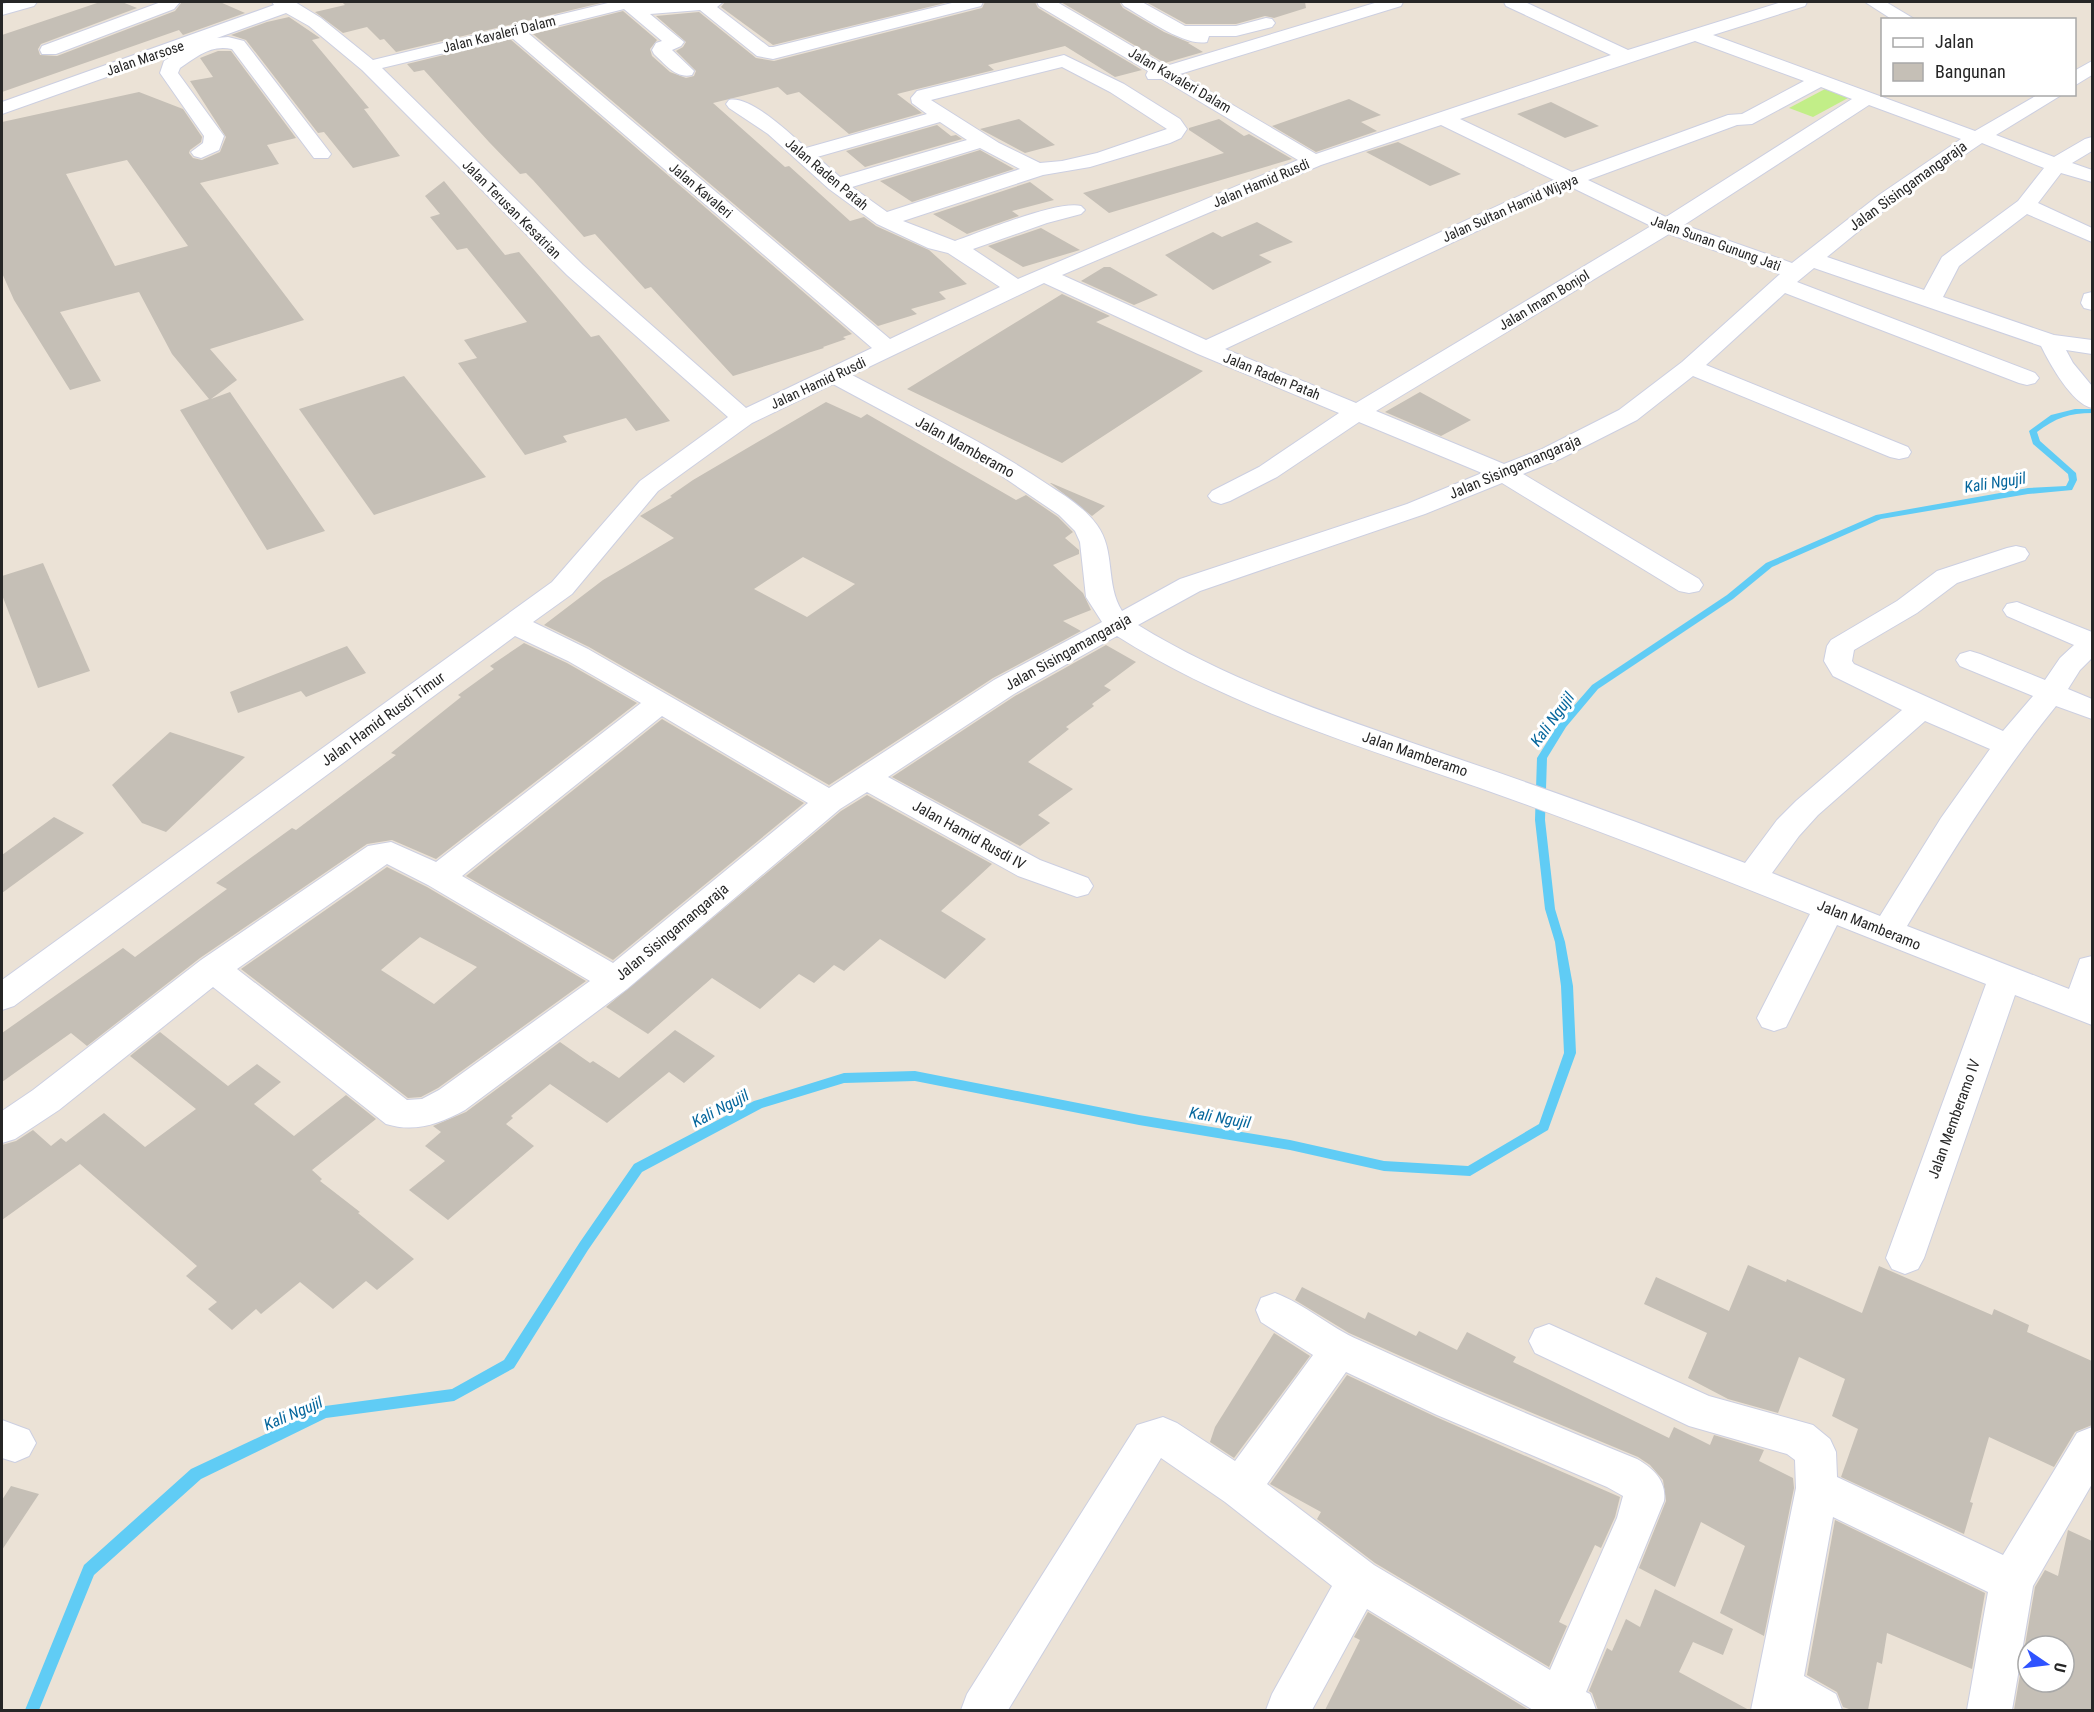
<svg xmlns="http://www.w3.org/2000/svg" width="2094" height="1712" font-family="'Roboto Condensed',sans-serif">
<style>
.pitch{fill:#c2ee88}
.lines{fill:none;stroke-linecap:round;stroke-linejoin:round}
.stream{fill:#60ccf5;fill-rule:evenodd}
.building{fill:#c5bfb6;fill-rule:evenodd}
.minor-casing{stroke:#cccfe1;stroke-width:2}
.minor{fill:#fff;fill-rule:evenodd}
.labels{text-anchor:middle;stroke-width:6;stroke-linejoin:round;paint-order:stroke}
.far-street-label{font-size:14px;fill:#262626;stroke:#fff}
.street-label{font-size:15px;fill:#262626;stroke:#fff}
.water-label{font-size:16px;font-style:italic;fill:#05669c;stroke:#fff}
</style>
<rect width="100%" height="100%" fill="#ebe2d6"/>
<polygon class="pitch" points="1825,89 1848,98 1813,117 1789,108"/>
<g class="lines">
<path class="stream" d="M2075 409H2092V413C2070 413 2055 418 2037 432L2040 441 2076 473 2077 480 2072 490 2028 494 1881 519 1772 567 1733 599 1598 689 1566 727 1547 758 1545 820 1555 909 1565 942 1573 986 1576 1053 1548 1130 1470 1176 1384 1171 1290 1150 1139 1125 915 1081 844 1083 762 1108 642 1172 588 1250 514 1368 454 1401 326 1418 201 1479 94 1575 39 1710H25L84 1565 191 1469 325 1406 452 1389 504 1360 580 1242 634 1164 754 1101 844 1073 915 1071 1139 1115 1290 1140 1384 1161 1468 1166 1539 1124 1564 1053 1561 986 1555 942 1545 909 1535 820 1537 758 1559 723 1592 685 1727 595 1766 563 1876 515 2028 488 2066 486 2069 480 2068 474 2033 444 2029 431 2051 415Z"/>
</g>
<g class="building">
<polygon points="100,2 122,2 137,8 41,44 38,49 40,55 57,56 175,11 182,2 220,2 245,13 183,35 179,30 2,92 2,35"/>
<polygon points="342,2 605,2 396,52 384,39 380,40 367,27 343,33 315,12 345,5"/>
<polygon points="725,2 949,2 773,45 721,7"/>
<polygon points="985,2 1035,2 1038,8 1142,70 1115,77 1065,46 988,65 994,70 897,94 922,113 849,134 799,92 787,95 778,87 713,103 785,167 789,166 850,221 864,217 876,226 929,250 967,284 939,292 946,299 911,309 917,314 878,326 533,34 623,11 657,40 650,49 652,56 670,72 686,78 694,76 696,71 676,51 683,47 686,42 656,16 699,12 756,58 774,61 982,8"/>
<polygon points="1061,2 1119,2 1123,8 1164,32 1190,43 1188,43 1203,52 1165,63"/>
<polygon points="1146,2 1305,2 1306,8 1274,18 1265,16 1236,24 1186,24"/>
<polygon points="289,17 320,38 312,40 369,108 364,109 400,156 353,168 324,132 318,133 246,40 231,35 267,22"/>
<polygon points="510,39 852,334 843,337 846,339 823,347 824,348 733,376 651,287 645,289 595,234 584,237 533,180 526,173 520,174 489,142 424,70 414,72 407,64"/>
<path d="M218 51H231L296 138 267 145 279 164 200 183 304 320 210 349 237 380 211 399 230 392 325 531 267 550 180 410 209 399 172 354 139 292 60 312 101 381 70 390 14 300 2 273V122L139 92 183 109 202 137 201 142 190 150 189 153 193 158 202 160 220 152 226 137 190 81 213 77 200 58ZM127 160 188 246 115 266 66 174Z"/>
<polygon points="1349,99 1381,115 1361,122 1377,131 1316,152 1272,126"/>
<polygon points="1551,102 1599,126 1565,138 1517,114"/>
<polygon points="1019,119 1055,145 1025,153 980,129"/>
<polygon points="1219,119 1244,136 1249,134 1292,159 1109,213 1083,193 1224,153 1189,130 1189,128"/>
<polygon points="937,125 951,136 956,135 962,139 865,167 846,151"/>
<polygon points="1398,142 1461,174 1430,186 1366,152"/>
<polygon points="980,150 1014,169 912,202 880,181"/>
<polygon points="444,181 505,255 519,252 591,337 599,335 670,421 636,431 626,418 563,436 567,442 525,455 458,363 477,358 464,340 527,322 467,248 457,250 430,217 440,214 425,196"/>
<polygon points="1030,182 1054,200 1012,211 1019,216 967,234 933,214"/>
<polygon points="1257,222 1293,242 1259,255 1272,262 1213,290 1165,255 1213,232 1222,237"/>
<polygon points="1041,228 1080,250 1023,267 988,246"/>
<polygon points="1104,267 1110,267 1158,295 1134,305 1081,281"/>
<polygon points="1062,294 1110,316 1096,322 1203,371 1062,463 907,389"/>
<polygon points="404,376 486,477 374,515 299,409"/>
<polygon points="1420,392 1471,420 1441,436 1385,412"/>
<path d="M826 402 861 418 867 414 1016 500 1026 495 1058 517 1073 532 1065 538 1079 550V554L1053 565 1083 593 1091 610 1063 621 1081 631 993 678 829 785 589 647 544 625 603 580 674 538 640 516 672 497 670 496 693 480ZM803 557 855 584 807 617 754 589Z"/>
<polygon points="1050,483 1051,483 1105,506 1092,516"/>
<polygon points="43,563 90,671 38,688 2,595 2,576"/>
<polygon points="524,643 567,663 637,703 436,859 392,840 367,844 200,958 87,1046 71,1033 2,1082 2,1033 123,948 135,957 227,889 216,883 292,828 296,830 396,755 391,753 461,697 458,695 494,669 490,666"/>
<polygon points="1106,645 1136,662 1104,686 1111,690 1092,704 1094,706 1066,727 1069,729 1028,762 1073,789 1038,815 1050,823 1020,846 892,777 1015,696"/>
<polygon points="347,646 366,673 306,697 301,691 238,713 230,692"/>
<polygon points="662,719 804,803 613,960 466,876"/>
<polygon points="170,732 245,757 166,832 142,823 112,785"/>
<polygon points="867,795 992,864 941,911 986,939 945,979 880,939 844,971 834,965 814,983 799,974 760,1009 712,978 648,1034 606,1007 841,811"/>
<polygon points="54,817 84,833 2,893 2,855"/>
<path d="M387 867 427 887 586 981 438 1088 421 1097 408 1098 241 969ZM420 937 477 967 434 1004 381 970Z"/>
<polygon points="675,1030 715,1056 684,1083 669,1072 607,1123 550,1084 511,1116 513,1118 506,1124 534,1146 448,1220 409,1190 445,1161 425,1146 441,1132 433,1126 466,1112 560,1042 590,1063 593,1061 619,1078"/>
<polygon points="160,1032 228,1086 257,1064 281,1082 254,1104 294,1136 346,1095 376,1119 312,1170 322,1179 320,1181 360,1212 358,1213 414,1259 377,1290 366,1281 333,1309 300,1282 261,1314 256,1309 232,1330 208,1309 217,1302 186,1276 197,1266 80,1164 2,1220 2,1145 16,1141 33,1130 51,1146 61,1138 66,1142 104,1113 145,1147 196,1109 130,1056"/>
<polygon points="1748,1265 1786,1282 1787,1279 1862,1313 1879,1266 1992,1315 1994,1309 2029,1325 2027,1332 2092,1361 2092,1425 2075,1432 2054,1467 1989,1437 1970,1502 1973,1503 1964,1534 1841,1477 1858,1429 1832,1416 1845,1379 1799,1357 1778,1413 1728,1399 1688,1378 1707,1333 1644,1304 1656,1277 1729,1311"/>
<polygon points="1302,1287 1365,1319 1368,1312 1416,1336 1419,1331 1457,1350 1467,1332 1516,1357 1513,1362 1669,1438 1674,1427 1710,1445 1714,1435 1764,1450 1759,1461 1793,1478 1794,1488 1764,1636 1720,1613 1745,1546 1701,1522 1675,1587 1639,1568 1666,1501 1663,1480 1650,1465 1638,1457 1463,1384 1349,1333 1295,1300"/>
<polygon points="1274,1333 1310,1356 1234,1458 1210,1442 1215,1427"/>
<polygon points="1347,1375 1436,1417 1620,1497 1615,1517 1601,1548 1595,1545 1559,1622 1567,1626 1549,1667 1375,1563 1317,1519 1321,1512 1270,1484"/>
<polygon points="11,1486 39,1494 2,1550 2,1500"/>
<polygon points="1835,1520 1985,1593 1972,1669 1887,1633 1882,1664 1877,1662 1868,1710 1852,1710 1843,1707 1837,1692 1807,1675"/>
<path d="M2068 1530 2092 1541V1710H2014L2035 1587 2045 1570 2058 1576ZM2028 1646H2064V1682H2028Z"/>
<polygon points="1655,1589 1733,1629 1723,1655 1693,1642 1679,1672 1749,1710 1598,1710 1592,1693 1589,1691 1607,1648 1612,1651 1626,1619 1640,1627"/>
<polygon points="1368,1612 1529,1710 1325,1710 1360,1640 1354,1637"/>
</g>
<g class="lines">
<g class="minor-casing">
<g id="minor">
<polygon points="11,2 37,2 34,6 2,15 2,4"/>
<polygon points="161,2 180,2 174,9 56,54 42,54 40,50 42,46"/>
<path d="M272 2H295L321 18 373 60 612 2H636L638 3 723 2 717 7 769 47H773L956 2H983L981 6 773 59 757 56 700 10 650 14 684 42 681 46 672 50 694 71 692 75C676 79 665 64 654 54L652 50 656 43 662 41 624 9 528 33 890 339 1000 287 948 253 928 248 877 224 829 189 768 134 729 108 726 104 729 100C750 95 791 134 806 148L927 114 912 103 911 98 917 91 1064 55 1124 84 1180 119 1187 129 1181 138 1170 143 1090 167 1043 175 903 221 955 241C981 232 1058 200 1081 206L1085 210 1081 214 1047 223 973 249 1018 279 1298 160 1162 79H1148L1146 75 1148 71 1039 6 1037 2H1057L1166 66 1378 2H1403L1401 6 1180 74 1316 154 1611 55 1506 6 1504 2H1525L1628 50 1782 2H1807L1805 6 1713 35 1975 131 2039 94H2063L1996 135 2054 157 2085 139 2092 137V151L2072 163 2092 170V182L2061 173 2038 203 2092 228V242L2027 214 1959 266 1943 297 2054 335 2092 340V354L2066 350 2073 363 2092 386V408C2072 404 2050 364 2041 346L1814 268 1797 282 2035 373 2039 378 2035 383 2027 385 2019 383 1785 293 1706 365 1908 447 1911 452 1908 457 1899 459 1890 457 1693 376 1637 420 1560 459 1523 474 1699 579 1703 585 1699 591 1689 593 1679 591 1502 483 1425 514 1200 591 1138 625C1234 684 1341 718 1447 755 1547 789 1646 825 1745 863L1777 820 1796 801 1902 710 1833 676 1824 661 1827 646 1831 640 1897 601 1937 571 2007 548 2016 546 2025 548 2029 554 2025 560 1957 583 1917 613 1854 650 1852 661 1854 664 2003 731 2033 696 1960 666 1956 660 1960 654 1970 651 1980 654 2045 680 2060 658 2074 645 2007 616 2003 610 2007 604 2017 602 2092 632V658L2080 670 2068 689 2092 699V719L2056 706C2000 775 1953 850 1907 926L2069 989 2080 959 2092 956V1025L2015 995 1924 1258 1918 1269 1905 1274 1892 1269 1886 1258 1986 984 1837 925 1786 1027 1774 1031 1762 1027 1757 1018 1810 914C1701 870 1591 827 1480 788 1356 745 1229 707 1117 636L1014 694 888 777 1040 860 1088 878 1093 886 1088 894 1077 897 1018 876 867 792 840 809 627 989 465 1110C439 1124 415 1133 386 1124L213 987 59 1110 15 1139 2 1143V1111L33 1090 201 960 368 846 391 842 436 862 641 703 568 661 515 636 14 1006 2 1010V980L552 582 640 481 728 417 567 275 362 70 309 26 286 13 217 38 228 37 244 41 328 150 331 154 328 158H314L232 49C211 44 196 57 180 68L178 73 224 136 219 150 201 158 194 156 191 152 203 143 204 136 160 73 164 61 180 51 2 114V102L274 5ZM511 37 872 348 746 408 583 265 382 68ZM1695 41 1804 81 1742 114 1728 115 1572 172 1460 119ZM1062 67 1110 92 1167 129 1097 153 1062 161 1040 163 999 143 931 100ZM1821 87 1852 99 1666 217 1588 180 1737 125 1752 124ZM1869 105 1961 139 1879 195 1792 263 1684 225ZM940 122 967 140 840 177 817 157ZM1441 125 1554 180 1206 340 1062 275 1321 165ZM1982 143 2044 168 2018 201 1942 257 1924 290 1827 257 1893 203ZM980 148 1020 169 887 212 852 187ZM1571 187 1651 226 1356 403 1225 349ZM1669 234 1780 274 1682 362 1619 410 1542 449 1504 464 1376 411ZM1044 283 1198 354 1339 413 1259 467 1212 491 1208 496 1212 501 1221 504 1230 501 1277 477 1359 422 1482 473 1407 504 1180 579 1122 611C1105 584 1116 551 1097 525 1084 507 1065 496 1047 484 986 443 918 410 852 375ZM833 384 993 470 1059 515 1075 531 1080 542 1086 597 1102 622 994 680 829 788 588 649 533 622 572 594 658 491 752 423ZM662 716 808 803 613 963 462 876ZM1925 721 1990 749 1941 818 1880 916 1772 873 1799 836 1818 815ZM387 864 428 885 590 981 439 1090 422 1099 407 1100 237 969Z"/>
<path d="M1121 2H1142L1185 26H1236L1266 18 1272 19 1275 23 1272 27 1236 36H1209L1207 42C1185 47 1144 17 1124 6Z"/>
<polygon points="1865,2 1886,2 1916,20 1893,20"/>
<polygon points="2092,61 2092,75 2074,86 2074,71"/>
<polygon points="2092,292 2092,310 2084,308 2081,303 2084,294"/>
<path d="M1275 1293C1305 1304 1329 1327 1359 1340 1450 1382 1543 1421 1637 1459 1653 1468 1667 1481 1664 1501L1586 1692 1590 1694 1596 1710H1533L1367 1609 1312 1710H1266L1272 1694 1332 1586 1225 1502 1161 1458 1008 1710H961L967 1694 1137 1425 1163 1417 1177 1423 1235 1461 1313 1355 1261 1322 1256 1310 1261 1298ZM1346 1372 1437 1415 1607 1487 1623 1496 1617 1518 1550 1670 1374 1565 1267 1484Z"/>
<polygon points="1549,1324 1709,1396 1813,1425 1830,1439 1836,1452 1837,1477 2003,1555 2077,1433 2092,1427 2092,1484 2033,1586 2012,1710 1967,1710 1988,1592 1833,1517 1804,1676 1836,1694 1842,1710 1751,1710 1796,1488 1795,1460 1787,1454 1689,1426 1535,1353 1529,1341 1535,1329"/>
<polygon points="2,1420 29,1430 36,1443 29,1456 15,1462 2,1458"/>
</g>
</g>
<use href="#minor" class="minor"/>
</g>
<g class="labels">
<g class="far-street-label">
<text transform="translate(499 34) rotate(-14)" y="5">Jalan Kavaleri Dalam</text>
<text transform="translate(145 58) rotate(-19)" y="5">Jalan Marsose</text>
<text transform="translate(1180 80) rotate(30)" y="5">Jalan Kavaleri Dalam</text>
<text transform="translate(827 174) rotate(40)" y="5">Jalan Raden Patah</text>
<text transform="translate(1261 183) rotate(-23)" y="5">Jalan Hamid Rusdi</text>
<text transform="translate(701 190) rotate(40)" y="5">Jalan Kavaleri</text>
<text transform="translate(1510 208) rotate(-24)" y="5">Jalan Sultan Hamid Wijaya</text>
<text transform="translate(512 209) rotate(45)" y="5">Jalan Terusan Kesatrian</text>
<text transform="translate(1716 243) rotate(20)" y="5">Jalan Sunan Gunung Jati</text>
<text transform="translate(1544 300) rotate(-31)" y="5">Jalan Imam Bonjol</text>
<text transform="translate(1272 376) rotate(22)" y="5">Jalan Raden Patah</text>
<text transform="translate(818 383) rotate(-25)" y="5">Jalan Hamid Rusdi</text>
</g>
<g class="street-label">
<text transform="translate(1908 186) rotate(-36)" y="5">Jalan Sisingamangaraja</text>
<text transform="translate(965 447) rotate(29)" y="5">Jalan Mamberamo</text>
<text transform="translate(1515 467) rotate(-23)" y="5">Jalan Sisingamangaraja</text>
<text transform="translate(1068 652) rotate(-29)" y="5">Jalan Sisingamangaraja</text>
<text transform="translate(383 719) rotate(-36)" y="5">Jalan Hamid Rusdi Timur</text>
<text transform="translate(1415 754) rotate(19)" y="5">Jalan Mamberamo</text>
<text transform="translate(969 835) rotate(29)" y="5">Jalan Hamid Rusdi IV</text>
<text transform="translate(1869 925) rotate(22)" y="5">Jalan Mamberamo</text>
<text transform="translate(672 932) rotate(-40)" y="5">Jalan Sisingamangaraja</text>
<text transform="translate(1954 1119) rotate(-70)" y="5">Jalan Memberamo IV</text>
</g>
<g class="water-label">
<text transform="translate(1995 482) rotate(-9)" y="6">Kali Ngujil</text>
<text transform="translate(1552 719) rotate(-54)" y="6">Kali Ngujil</text>
<text transform="translate(720 1108) rotate(-28)" y="6">Kali Ngujil</text>
<text transform="translate(1220 1117) rotate(10)" y="6">Kali Ngujil</text>
<text transform="translate(293 1413) rotate(-23)" y="6">Kali Ngujil</text>
</g>
</g>
<rect width="2094" height="1712" fill="none" stroke="#262626" stroke-width="6"/>
<rect x="1881" y="18" width="195" height="78" fill="#ffffff" stroke="#a8a8a8" stroke-width="1.5"/>
<rect x="1893" y="38" width="30" height="9" fill="#ffffff" stroke="#a8a8a8" stroke-width="1.5"/>
<text x="1935" y="48" font-size="18" fill="#262626">Jalan</text>
<rect x="1893" y="63" width="30" height="18" fill="#c5bfb6" stroke="#a8a8a8" stroke-width="1.5"/>
<text x="1935" y="78" font-size="18" fill="#262626">Bangunan</text>
<g transform="translate(2046 1664) rotate(104)"><circle r="28" fill="#ffffff" stroke="#a8a8a8" stroke-width="1.5"/>
<path d="M0-4.5L10 22L0 15L-10 22Z" fill="#2f53ff"/>
<text y="-9" font-size="16" font-weight="bold" text-anchor="middle" fill="#262626">U</text>
</g>
</svg>
